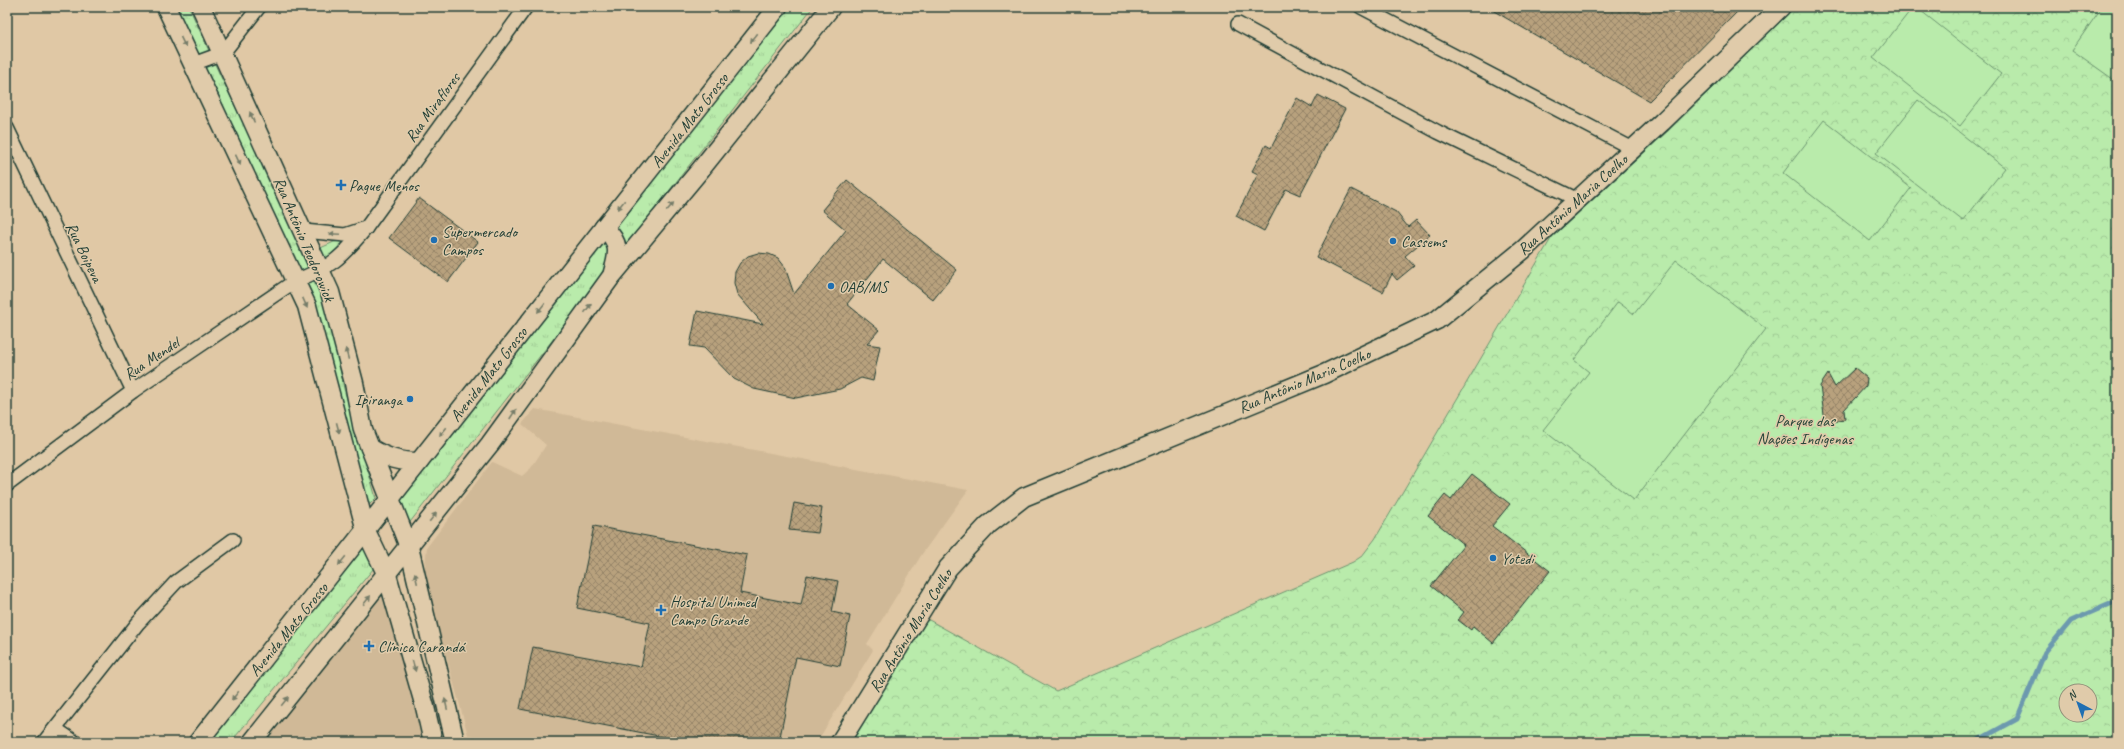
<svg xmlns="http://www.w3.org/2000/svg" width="2124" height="749" font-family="Caveat,sans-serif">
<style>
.built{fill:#d0b997}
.grass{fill:url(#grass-tufts);stroke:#6c9470}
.forest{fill:url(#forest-crowns);stroke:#6c9470;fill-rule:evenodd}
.pitch{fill:#b9ebab;stroke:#6c9470}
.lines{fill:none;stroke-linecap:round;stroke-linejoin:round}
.stream{stroke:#6c99ae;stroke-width:5}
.building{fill:url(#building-cross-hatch);stroke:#1f3d34}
.street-casing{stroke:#1f3d34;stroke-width:16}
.secondary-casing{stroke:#1f3d34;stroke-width:21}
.street{stroke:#e0cbaa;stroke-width:13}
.secondary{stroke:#e0cbaa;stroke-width:18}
.oneway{fill:#767d69}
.poi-dot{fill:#1f6fb2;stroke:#e0cbaa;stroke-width:1.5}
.labels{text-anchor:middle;stroke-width:3;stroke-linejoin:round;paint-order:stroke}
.street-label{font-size:16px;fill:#1f3d34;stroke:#e0cbaa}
.poi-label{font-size:16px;fill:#1f3d34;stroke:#e0cbaa;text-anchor:start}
.park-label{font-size:16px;fill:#27463a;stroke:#e0cbaa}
</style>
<defs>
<pattern id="grass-tufts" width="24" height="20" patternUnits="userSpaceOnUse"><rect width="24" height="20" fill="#b9ebab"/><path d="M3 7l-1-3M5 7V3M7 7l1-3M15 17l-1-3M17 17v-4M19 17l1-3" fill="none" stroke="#9fca94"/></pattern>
<pattern id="forest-crowns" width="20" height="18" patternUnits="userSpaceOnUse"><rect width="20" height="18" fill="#b9ebab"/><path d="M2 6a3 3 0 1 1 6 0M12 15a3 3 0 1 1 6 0" fill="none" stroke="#9fca94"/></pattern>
<pattern id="building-cross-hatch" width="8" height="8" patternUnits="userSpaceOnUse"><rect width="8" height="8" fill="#b8a17d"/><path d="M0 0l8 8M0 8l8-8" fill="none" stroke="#958467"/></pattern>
</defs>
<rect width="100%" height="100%" fill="#e0c8a5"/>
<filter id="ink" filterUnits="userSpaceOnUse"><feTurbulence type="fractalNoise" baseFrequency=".025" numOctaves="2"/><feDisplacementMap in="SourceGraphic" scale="8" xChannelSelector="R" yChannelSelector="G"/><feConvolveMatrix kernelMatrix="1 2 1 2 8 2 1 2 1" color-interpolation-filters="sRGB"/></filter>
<g filter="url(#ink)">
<g class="built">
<polygon points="535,409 968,490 922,554 867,644 873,650 817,742 511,742 468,735 424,575 427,547 492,462 522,476 531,468 546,445 522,424"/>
<polygon points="385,586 428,742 259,742"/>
</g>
<g class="grass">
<polygon points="170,7 189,7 219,73 307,254 334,242 353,239 315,273 330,318 344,389 376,498 365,509 325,361"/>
<polygon points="785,7 813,7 407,526 397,500"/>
<polygon points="366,545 378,563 231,742 207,742"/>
</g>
<path class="forest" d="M1795 7H2117V742H850L925 622 929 620 1056 691 1353 562 1362 556 1375 539 1552 237 1669 130ZM2066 691H2090V715H2066Z"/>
<g class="pitch">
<polygon points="1913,7 1916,7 2001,74 1960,126 1873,58"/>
<polygon points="2102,7 2117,7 2117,82 2072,50"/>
<polygon points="1918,100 2005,168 1963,221 1876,153"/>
<polygon points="1824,120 1911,188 1870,241 1783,173"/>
<polygon points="1676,260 1766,329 1634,500 1543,430 1589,372 1574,360 1618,302 1634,314"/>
</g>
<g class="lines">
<polyline class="stream" points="1975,742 2017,719 2045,652 2071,621 2117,601"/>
</g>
<g class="building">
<polygon points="1487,7 1742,7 1649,101"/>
<polygon points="1318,95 1345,109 1300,195 1286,189 1264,231 1236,216 1258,174 1252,171 1266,145 1271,148 1297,98 1312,107"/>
<polygon points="847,180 957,270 933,300 883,259 847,304 879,330 867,344 880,346 873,381 861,378 840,389 796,398 754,389 734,379 704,348 690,346 697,311 763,324 737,294 734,283 735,272 740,263 748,256 758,253 769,254 778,258 785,267 794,294 846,230 822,210"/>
<polygon points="1351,189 1396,212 1408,227 1416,220 1430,235 1405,256 1414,266 1397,280 1392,274 1383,292 1316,257"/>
<polygon points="419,198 478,242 448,282 389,238"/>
<polygon points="1855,368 1867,378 1866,386 1844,410 1845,419 1825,422 1820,386 1828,374 1835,387"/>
<polygon points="1472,474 1510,504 1492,526 1550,571 1493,643 1473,626 1471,630 1458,620 1464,612 1431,586 1464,545 1428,516 1445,495 1451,500"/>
<polygon points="794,503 822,508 818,533 789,530"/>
<polygon points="594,526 747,555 740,593 801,605 807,575 838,581 832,612 850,616 840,666 796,657 779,742 668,742 669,738 520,709 533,647 641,667 650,623 577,608"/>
</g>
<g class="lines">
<g class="street-casing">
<g id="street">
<polyline points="1361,7 1633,149"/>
<polyline points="1238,24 1438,132 1578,200"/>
<polyline points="193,64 223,53 259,7"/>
<polyline points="7,128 133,391"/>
<polyline points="304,231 345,235 366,228"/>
<path d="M7 485 133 391 295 281C333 266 340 259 366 228L526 7"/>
<polyline points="56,729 75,742"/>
<polyline points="44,742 138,623 176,582 233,540"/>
</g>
</g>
<g class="secondary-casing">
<g id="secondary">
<polyline points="166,7 307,306 366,531 387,575 425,707 433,742"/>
<polyline points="201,7 330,292 354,383 363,430 409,547 455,742"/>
<path d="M604 227C620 243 619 252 613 272"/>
<path d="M370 448C386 458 400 462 419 462"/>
<polyline points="198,742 778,7"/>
<polyline points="252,742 490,444 611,277 701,169 831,7"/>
<polyline points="840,742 948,568 988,525 1024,497 1324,374 1437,320 1523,250 1662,122 1781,7"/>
</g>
</g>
<use href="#street" class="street"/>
<use href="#secondary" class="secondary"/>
</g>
<defs><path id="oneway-solid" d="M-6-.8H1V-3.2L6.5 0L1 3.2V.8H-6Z"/></defs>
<g class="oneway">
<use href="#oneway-solid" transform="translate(754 38) rotate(128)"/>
<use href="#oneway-solid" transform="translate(183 42) rotate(64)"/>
<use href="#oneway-solid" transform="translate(252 117) rotate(-114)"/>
<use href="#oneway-solid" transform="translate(238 160) rotate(65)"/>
<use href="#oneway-solid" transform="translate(621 205) rotate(128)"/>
<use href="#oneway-solid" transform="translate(670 207) rotate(-50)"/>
<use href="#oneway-solid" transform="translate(335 234) rotate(-177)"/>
<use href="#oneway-solid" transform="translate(305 303) rotate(66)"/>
<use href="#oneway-solid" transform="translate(541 308) rotate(128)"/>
<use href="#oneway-solid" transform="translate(588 308) rotate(-54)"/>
<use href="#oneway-solid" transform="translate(347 354) rotate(-105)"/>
<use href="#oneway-solid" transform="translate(513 414) rotate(-57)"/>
<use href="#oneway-solid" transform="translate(338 428) rotate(75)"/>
<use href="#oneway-solid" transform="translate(443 432) rotate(128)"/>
<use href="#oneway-solid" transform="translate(433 517) rotate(-52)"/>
<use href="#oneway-solid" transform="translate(342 561) rotate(129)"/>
<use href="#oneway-solid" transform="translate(416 578) rotate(-103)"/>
<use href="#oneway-solid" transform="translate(367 600) rotate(-51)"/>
<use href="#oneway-solid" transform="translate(414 666) rotate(74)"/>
<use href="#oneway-solid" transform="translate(235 696) rotate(129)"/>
<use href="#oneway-solid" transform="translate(285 701) rotate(-51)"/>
<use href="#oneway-solid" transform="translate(446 704) rotate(-103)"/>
</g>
</g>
<g class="poi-dot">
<path d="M339 179h4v4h4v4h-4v4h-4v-4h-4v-4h4z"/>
<circle cx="434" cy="240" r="4"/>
<circle cx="1393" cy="241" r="4"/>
<circle cx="831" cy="286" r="4"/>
<circle cx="410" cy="399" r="4"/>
<circle cx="1493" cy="558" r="4"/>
<path d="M659 604h4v4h4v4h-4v4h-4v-4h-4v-4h4z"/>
<path d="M367 640h4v4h4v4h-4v4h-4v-4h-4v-4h4z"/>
</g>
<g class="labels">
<g class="street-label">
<text transform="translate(432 107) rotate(-54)" y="6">Rua Miraflores</text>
<text transform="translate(689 120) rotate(-52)" y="6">Avenida Mato Grosso</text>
<text transform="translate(1572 204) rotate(-42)" y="6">Rua Antônio Maria Coelho</text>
<text transform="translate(305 239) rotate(67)" y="6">Rua Antônio Teodorowick</text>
<text transform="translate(85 252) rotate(64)" y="6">Rua Boipeva</text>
<text transform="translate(151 358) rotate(-34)" y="6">Rua Mendel</text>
<text transform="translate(488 374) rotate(-52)" y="6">Avenida Mato Grosso</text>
<text transform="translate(1304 380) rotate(-23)" y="6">Rua Antônio Maria Coelho</text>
<text transform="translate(288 629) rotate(-51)" y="6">Avenida Mato Grosso</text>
<text transform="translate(910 630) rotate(-58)" y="6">Rua Antônio Maria Coelho</text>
</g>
<g class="poi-label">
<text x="349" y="191">Pague Menos</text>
<text x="442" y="237">Supermercado<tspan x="442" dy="18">Campos</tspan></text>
<text x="1401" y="247">Cassems</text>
<text x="839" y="292">OAB/MS</text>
<text x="402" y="405" text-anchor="end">Ipiranga</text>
<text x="1501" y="564">Yotedi</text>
<text x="670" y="607">Hospital Unimed<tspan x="670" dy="18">Campo Grande</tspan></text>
<text x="378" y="652">Clínica Carandá</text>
</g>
<g class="park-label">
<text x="1805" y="426">Parque das<tspan x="1805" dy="18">Nações Indígenas</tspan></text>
</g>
</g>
<rect width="2124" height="749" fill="none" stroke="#e0cbaa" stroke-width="24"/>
<rect x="12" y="12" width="2100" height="725" fill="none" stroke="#1f3d34" stroke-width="1.5" filter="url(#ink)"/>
<g transform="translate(2078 703) rotate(319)"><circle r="19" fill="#e0cbaa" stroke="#93927b"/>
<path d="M0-3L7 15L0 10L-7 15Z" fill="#1f6fb2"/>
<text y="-6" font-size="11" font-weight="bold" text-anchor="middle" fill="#1f3d34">N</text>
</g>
</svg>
